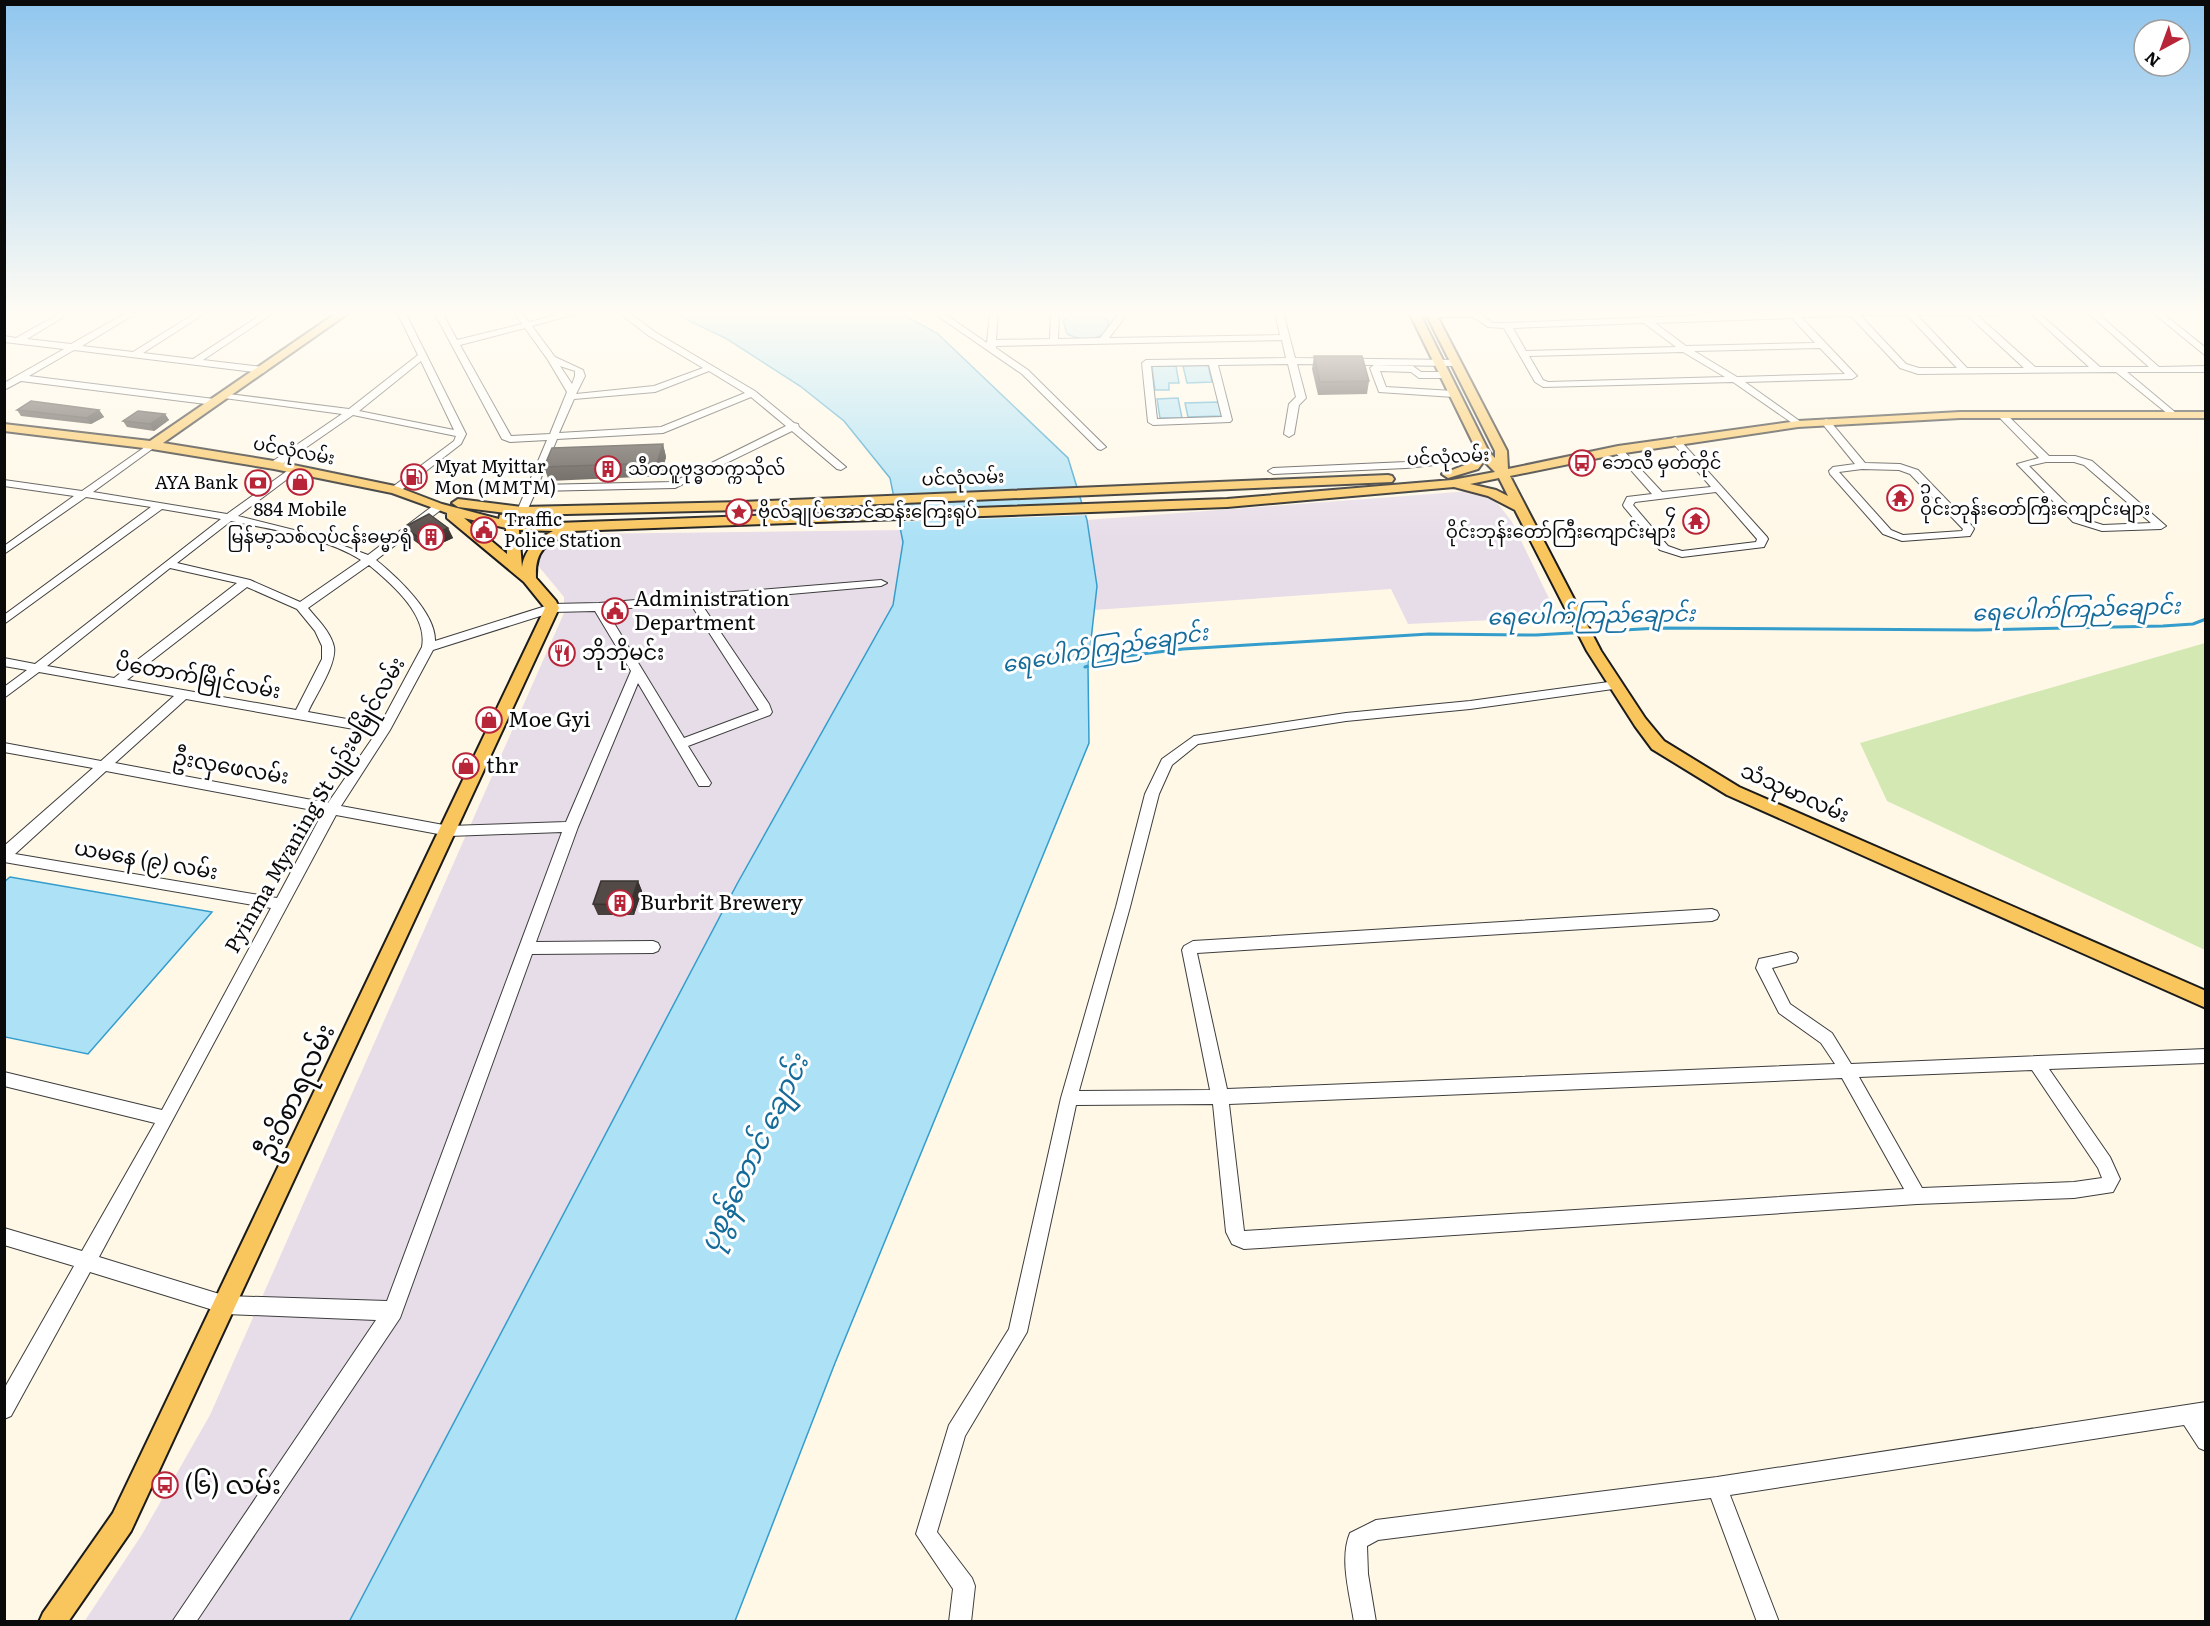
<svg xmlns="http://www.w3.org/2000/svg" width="2210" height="1626" font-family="Literata,'Noto Sans Myanmar',serif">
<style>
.industrial{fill:#e7dde9}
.green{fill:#d3e8b2}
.water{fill:#ace1f6;stroke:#349dcc;stroke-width:1.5}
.pier{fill:#fff8e7}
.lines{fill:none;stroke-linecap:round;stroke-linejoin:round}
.stream{stroke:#349dcc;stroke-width:3}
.minor-casing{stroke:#3d3d3d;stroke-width:2}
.major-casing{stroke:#1b1b1b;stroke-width:4}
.minor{fill:#fff;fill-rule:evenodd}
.major{fill:#f9c55d;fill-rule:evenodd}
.wall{fill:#47403c}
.shaded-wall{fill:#393431}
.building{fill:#524a46;stroke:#393431;stroke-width:1.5}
.labels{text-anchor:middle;stroke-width:6;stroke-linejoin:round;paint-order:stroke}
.far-street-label{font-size:18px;fill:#0a0a0a;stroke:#fff}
.far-poi-label{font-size:18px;fill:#0a0a0a;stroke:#fff;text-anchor:start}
.poi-label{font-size:21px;fill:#0a0a0a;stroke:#fff;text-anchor:start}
.street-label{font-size:21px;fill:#0a0a0a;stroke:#fff}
.water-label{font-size:22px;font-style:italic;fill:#156b9a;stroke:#fff}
.near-street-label{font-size:26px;fill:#0a0a0a;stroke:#fff}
.near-poi-label{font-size:26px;fill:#0a0a0a;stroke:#fff;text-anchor:start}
.near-water-label{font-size:27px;font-style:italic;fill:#156b9a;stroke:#fff}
</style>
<rect width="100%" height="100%" fill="#fff8e7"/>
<g class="industrial">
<polygon points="1470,491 1486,494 1499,505 1512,522 1558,617 1408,624 1391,589 1094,610 1097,586 1087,520"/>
<polygon points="901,530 903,542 893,605 737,884 349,1621 84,1622 141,1536 210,1415 564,613 564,597 540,568 536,559 544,548 574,534"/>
</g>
<polygon class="green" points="2205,643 2205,950 1887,801 1860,743"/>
<g class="water">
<polygon points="671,312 898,312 937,333 1068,458 1087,520 1097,586 1088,667 1089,743 835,1363 735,1621 349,1622 737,884 893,605 903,542 890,478 844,421 800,386 727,339"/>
<path d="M1076 312 1094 313 1109 321 1106 333C1091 342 1083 341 1067 334L1063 321Z"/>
<polygon points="1208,365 1212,382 1187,383 1183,366"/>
<polygon points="1152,366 1176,366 1179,383 1169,383 1169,390 1155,390"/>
<polygon points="1178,398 1182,418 1160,418 1157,399"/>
<polygon points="1218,402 1222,416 1188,417 1185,403"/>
<polygon points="10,877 212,912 88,1054 5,1037 4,882"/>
</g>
<g class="pier">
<polygon points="1080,487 1083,496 892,504 890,494"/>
<polygon points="1086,505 1089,515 896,522 894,512"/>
</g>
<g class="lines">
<polyline class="stream" points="1085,667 1125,656 1183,649 1429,634 1536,635 1659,628 1977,630 2163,626 2193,624 2206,619"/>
<g class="minor-casing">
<g id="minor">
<polygon points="62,312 72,312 27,339 71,344 128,312 138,312 82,346 133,352 197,312 207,312 143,353 193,359 265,312 275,312 203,360 263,367 267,370 263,373 74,350 29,376 214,399 219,402 214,405 21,381 4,390 4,383 64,349 4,342 4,336 16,338"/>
<path d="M397 312H405L466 434 461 444 399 492H391V488L454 441 456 436 353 415 278 467H270V463L342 414 224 398 219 395 221 393 349 409 418 355ZM421 361 454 430 359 411Z"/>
<path d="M434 312H442L457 340 522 324 513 312H521L529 322 568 312H583L532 326 555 357 583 370 585 376 576 394 654 386 703 368 649 336 618 312H628L655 332 755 391 794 423 798 424 799 427 846 467 841 470 837 469 792 431 675 488 536 491 526 513H518L517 511 547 440 510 442 502 439ZM525 328 548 360 567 392 550 434 511 436 460 345ZM560 366 575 371V376L572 384ZM709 371 745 393 661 427 559 433 574 399 655 392ZM751 397 786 426 673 482 538 485 557 439 663 433Z"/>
<path d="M932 312H942L987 343 990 312H998L996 340 1050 339 1051 312H1059L1058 339 1100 338 1120 312H1129L1109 338 1280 335 1275 312H1283L1295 358 1455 360 1459 363 1455 366 1297 364 1306 398 1299 405 1294 434 1289 437 1284 434 1289 404 1296 397 1288 364 1218 365 1232 420 1230 422 1153 425 1148 422 1142 363 1146 360 1286 358 1282 340 996 346V348L1028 370 1104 445 1106 447 1101 450 1098 449 1022 374ZM1209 365 1222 417 1157 419 1151 366Z"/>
<path d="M1432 312H1478L1493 323H1507L1787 312H2004L2000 315H1977L2035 367H2089L2029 312H2038L2100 367H2149L2087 312H2096L2159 367 2206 366V372H2127L2176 413V417L2173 418 2116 372 1918 374 1900 368 1851 316 1801 317 1857 376 1852 379 1745 382 1801 422 1803 424 1798 427 1733 382 1543 387 1535 382 1504 328 1488 327 1473 317H1429L1428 315ZM1860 315H1907L1957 368H1919L1906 364ZM1917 315H1967L2024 368H1967ZM1792 318 1815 343 1686 346 1655 323ZM1644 323 1676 347 1526 351 1513 328ZM1820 348 1845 374 1737 377 1694 351ZM1683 352 1725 377 1548 382 1543 380 1529 356Z"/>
<polygon points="2152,312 2161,312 2206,348 2206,356"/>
<polygon points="1374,365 1413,366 1421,372 1445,372 1450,375 1445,378 1419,378 1411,372 1380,371 1386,387 1454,391 1459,394 1454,397 1379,392 1370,368"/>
<path d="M1999 413H2005L2049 456H2075L2092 461 2166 526 2161 529 2102 531 2073 522 2017 464 2039 458 1999 417ZM2046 462H2074L2084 465 2151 523 2103 525 2081 518 2029 466Z"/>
<path d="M1826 419 1829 420 1865 463 1900 464 1918 470 1973 527 1974 529 1970 536 1902 541 1883 534 1830 474 1829 471 1833 467 1855 464 1821 422ZM1862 469 1899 470 1910 474 1963 529 1962 531 1903 535 1891 530 1839 472Z"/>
<path d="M1675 437 1678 438 1767 537 1768 539 1764 547 1682 557 1660 550 1624 507 1623 505 1627 497 1652 494 1615 452 1613 450 1618 447 1621 448 1662 492 1711 487 1672 442 1670 440ZM1716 492 1757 539 1756 542 1682 551 1668 546 1633 505 1635 502Z"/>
<path d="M152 442 157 445 155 447 93 492 227 514 294 466 299 469 298 471 238 516 318 536 368 555 434 505H442V509L376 560C397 577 436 613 435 641L552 604 599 603 881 580 887 583 881 586 700 602 769 704 772 712 770 715 688 746 711 783 709 786H699L638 683 578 827 536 942 653 941 658 943 660 947 658 951 653 953 532 954 400 1318 196 1622H172L376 1320 226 1314 90 1272 11 1416 4 1419V1389L74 1266 4 1245V1228L82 1251 155 1123 4 1086V1072L162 1110 271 908 4 862V846L93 768 4 752V743L101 761 174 696 39 672 4 698V687L27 670 4 666V658L35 664 221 519 162 509 4 624V615L151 507 86 497 4 554V546L74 496 4 486V480L82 491ZM231 521C274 530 324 537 361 560L300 602 250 580 177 563ZM369 565C392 584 428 615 422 647L380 725 308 712C315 696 337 664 334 647 331 632 317 619 308 608ZM170 568 237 583 114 678 47 666ZM247 587 297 609 315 631 322 646V659L296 710 127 680ZM690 603 759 710 684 738 606 610ZM595 611 631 671 566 822 449 826 341 806 390 730 433 650 553 612ZM186 699 376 733 328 803 115 763ZM106 771 323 812 277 898 15 854ZM336 815 449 836 562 832 387 1301 226 1296 99 1257Z"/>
<polygon points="1459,457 1464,460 1462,462 1406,468 1273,474 1268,471 1273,468 1406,462"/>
<path d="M1616 681 1620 682 1622 685 1620 688 1470 709 1346 721 1198 744 1172 765 1159 794 1130 907 1079 1091 1210 1090 1182 950 1184 946 1193 941 1712 909 1717 911 1719 915 1717 919 1712 921 1197 953 1227 1089 1835 1064 1821 1043 1779 1013 1756 968 1759 959 1791 952 1796 954 1798 958 1796 962 1772 968 1790 1004 1832 1033 1851 1064 2206 1049V1063L2049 1069 2110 1157 2120 1179 2113 1192 2074 1198 1917 1204 1244 1249 1232 1244 1226 1232 1213 1104 1076 1105 1027 1332 965 1436 937 1532 972 1578 975 1586 971 1622H949L953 1589 916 1534 949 1425 1009 1329 1061 1098 1116 907 1145 794 1162 759 1194 736 1346 713 1470 701ZM2032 1070 2098 1168 2102 1178 2074 1182 1922 1188 1859 1077ZM1842 1078 1904 1189 1244 1231 1229 1104Z"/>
<path d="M2206 1402V1451L2199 1448 2184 1425 1730 1495 1779 1622H1757L1711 1498 1378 1540 1367 1546 1368 1574 1376 1622H1354C1350 1595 1339 1559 1350 1533L1376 1520 1717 1477Z"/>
</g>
</g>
<g class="major-casing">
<g id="major">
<path d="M338 312H350L163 443 274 461 395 486 442 504 499 519 500 515 505 514 516 522 529 524 1227 499 1452 480 1495 472 1484 461 1478 469 1448 478 1442 474 1470 463 1478 453 1409 312H1419L1489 452 1495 458V451L1425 312H1435L1507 451 1508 469 1618 446 1798 421 1960 412H2206V418H1960L1798 427 1618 454 1510 476 1601 651 1645 718 1664 741 1739 787 2206 991V1008L1727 795 1652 749 1635 726 1587 651 1515 510 1488 496 1454 487 1227 507 571 531 570 534C545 544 535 550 536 578L556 601 559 608 131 1531 68 1622H39L43 1613 113 1513 545 608 524 582 447 518V513L392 493 274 469 152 449 4 431V424L150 441ZM1499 478 1508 496 1496 490 1470 484ZM464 518 506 528 507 554ZM519 530 553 531C537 539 525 548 522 567Z"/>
<polygon points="1388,475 1392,476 1394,479 1392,482 742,510 522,515 458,507 452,503 458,499 522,507 742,502"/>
</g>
</g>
<use href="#minor" class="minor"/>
<use href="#major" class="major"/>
</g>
<g class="wall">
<polygon points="1314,356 1369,381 1367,394 1318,395 1312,369"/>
<polygon points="17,410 99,410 104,417 91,424 21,416"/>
<polygon points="165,414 169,420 154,431 127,427 123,421"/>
<polygon points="663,444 666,457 661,476 549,481 544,467"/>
<polygon points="404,527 448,528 453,538 427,550 409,537"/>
<polygon points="638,881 642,891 634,915 598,915 593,904"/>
</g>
<g class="shaded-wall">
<polygon points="99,410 104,417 91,424 87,418"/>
<polygon points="165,414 169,420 154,431 150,424"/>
<polygon points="663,444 666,457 661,476 657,463"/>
<polygon points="448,528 453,538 427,550 422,540"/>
<polygon points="638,881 642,891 634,915 630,905"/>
</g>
<g class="building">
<polygon points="1314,356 1362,356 1369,381 1320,382"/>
<polygon points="31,401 99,410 87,418 17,410"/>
<polygon points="138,411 165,414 150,424 123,421"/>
<polygon points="663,444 657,463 544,467 552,448"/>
<polygon points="429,514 448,528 422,540 404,527"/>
<polygon points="601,881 638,881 630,905 593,904"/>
</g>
<linearGradient id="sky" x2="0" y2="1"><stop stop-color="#90c6ee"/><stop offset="0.58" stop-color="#fffcf4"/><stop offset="1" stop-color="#fffcf4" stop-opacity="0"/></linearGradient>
<rect width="2210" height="540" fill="url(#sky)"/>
<defs>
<g id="bus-ring" transform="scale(1.35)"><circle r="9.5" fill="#fff" stroke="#b82438" stroke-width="1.5"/><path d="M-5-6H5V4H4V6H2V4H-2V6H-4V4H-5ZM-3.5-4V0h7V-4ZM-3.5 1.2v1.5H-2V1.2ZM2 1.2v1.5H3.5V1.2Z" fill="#b82438"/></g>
<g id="building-ring" transform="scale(1.35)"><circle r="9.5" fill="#fff" stroke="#b82438" stroke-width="1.5"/><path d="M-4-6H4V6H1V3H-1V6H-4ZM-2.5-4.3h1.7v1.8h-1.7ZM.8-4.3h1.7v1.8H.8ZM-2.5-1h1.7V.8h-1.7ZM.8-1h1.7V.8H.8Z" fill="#b82438"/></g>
<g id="fuel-ring" transform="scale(1.35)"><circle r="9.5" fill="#fff" stroke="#b82438" stroke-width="1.5"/><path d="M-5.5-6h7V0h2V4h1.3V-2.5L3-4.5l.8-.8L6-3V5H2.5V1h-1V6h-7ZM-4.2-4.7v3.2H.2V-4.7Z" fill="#b82438"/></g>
<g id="shop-ring" transform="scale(1.35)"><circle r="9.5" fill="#fff" stroke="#b82438" stroke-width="1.5"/><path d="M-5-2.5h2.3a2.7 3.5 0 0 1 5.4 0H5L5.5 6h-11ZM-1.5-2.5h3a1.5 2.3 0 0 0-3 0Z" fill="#b82438"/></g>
<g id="bank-ring" transform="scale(1.35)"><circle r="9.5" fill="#fff" stroke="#b82438" stroke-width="1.5"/><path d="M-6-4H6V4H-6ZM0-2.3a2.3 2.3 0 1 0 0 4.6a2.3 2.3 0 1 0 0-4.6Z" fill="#b82438"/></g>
<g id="temple-ring" transform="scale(1.35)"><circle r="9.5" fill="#fff" stroke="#b82438" stroke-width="1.5"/><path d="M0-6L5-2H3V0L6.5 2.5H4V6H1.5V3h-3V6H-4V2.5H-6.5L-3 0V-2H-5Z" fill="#b82438"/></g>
<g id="sight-ring" transform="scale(1.35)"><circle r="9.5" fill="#fff" stroke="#b82438" stroke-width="1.5"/><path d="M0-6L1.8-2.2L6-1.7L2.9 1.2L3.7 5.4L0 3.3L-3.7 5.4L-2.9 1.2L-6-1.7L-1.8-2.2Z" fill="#b82438"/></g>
<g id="civic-ring" transform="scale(1.35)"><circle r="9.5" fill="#fff" stroke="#b82438" stroke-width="1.5"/><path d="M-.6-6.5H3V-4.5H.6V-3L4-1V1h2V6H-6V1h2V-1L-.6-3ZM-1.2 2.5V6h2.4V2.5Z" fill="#b82438"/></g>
<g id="restaurant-ring" transform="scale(1.35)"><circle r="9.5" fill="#fff" stroke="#b82438" stroke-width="1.5"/><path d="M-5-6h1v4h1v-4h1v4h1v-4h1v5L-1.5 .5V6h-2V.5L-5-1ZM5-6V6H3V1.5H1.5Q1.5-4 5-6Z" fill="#b82438"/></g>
</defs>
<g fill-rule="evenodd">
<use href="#bus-ring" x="1582" y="463"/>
<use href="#building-ring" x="608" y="469"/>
<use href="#fuel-ring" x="414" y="477"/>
<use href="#shop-ring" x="300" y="482"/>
<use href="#bank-ring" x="258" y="483"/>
<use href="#temple-ring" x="1900" y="498"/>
<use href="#sight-ring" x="739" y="512"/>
<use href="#temple-ring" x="1696" y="521"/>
<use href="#civic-ring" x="484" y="530"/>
<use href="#building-ring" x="431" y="537"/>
<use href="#civic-ring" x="615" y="611"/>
<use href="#restaurant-ring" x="562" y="653"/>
<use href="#shop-ring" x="489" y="720"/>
<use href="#shop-ring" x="466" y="766"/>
<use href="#building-ring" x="620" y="903"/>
<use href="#bus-ring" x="165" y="1485"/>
</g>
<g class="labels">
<g class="far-street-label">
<text transform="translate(294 451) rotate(11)" y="6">ပင်လုံလမ်း</text>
<text transform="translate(1448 457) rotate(-3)" y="6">ပင်လုံလမ်း</text>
<text transform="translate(963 478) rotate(-2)" y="6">ပင်လုံလမ်း</text>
</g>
<g class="far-poi-label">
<text x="1602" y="469">ဘေလီ မှတ်တိုင်</text>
<text x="434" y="473">Myat Myittar<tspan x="434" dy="21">Mon (MMTM)</tspan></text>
<text x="628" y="475">သီတဂူဗုဒ္ဓတက္ကသိုလ်</text>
<text x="238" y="489" text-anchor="end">AYA Bank</text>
<text x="1920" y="494">၃<tspan x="1920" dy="21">ဝိုင်းဘုန်းတော်ကြီးကျောင်းများ</tspan></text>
<text x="300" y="516" text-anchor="middle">884 Mobile</text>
<text x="1676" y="517" text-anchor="end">၄<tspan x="1676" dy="21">ဝိုင်းဘုန်းတော်ကြီးကျောင်းများ</tspan></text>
<text x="758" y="518">ဗိုလ်ချုပ်အောင်ဆန်းကြေးရုပ်</text>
<text x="504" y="526">Traffic<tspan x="504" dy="21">Police Station</tspan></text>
<text x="412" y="543" text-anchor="end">မြန်မာ့သစ်လုပ်ငန်းဓမ္မာရုံ</text>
</g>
<g class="poi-label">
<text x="634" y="606">Administration<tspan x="634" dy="24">Department</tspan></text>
<text x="582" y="660">ဘိုဘိုမင်း</text>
<text x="508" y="727">Moe Gyi</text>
<text x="486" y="773">thr</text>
<text x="640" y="910">Burbrit Brewery</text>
</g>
<g class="street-label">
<text transform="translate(198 677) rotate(10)" y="7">ပိတောက်မြိုင်လမ်း</text>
<text transform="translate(231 767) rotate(10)" y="7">ဦးလှဖေလမ်း</text>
<text transform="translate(1795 793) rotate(24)" y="7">သံသုမာလမ်း</text>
<text transform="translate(315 805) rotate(-60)" y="7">Pyinma Myaning St ပျဉ်းမမြိုင်လမ်း</text>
<text transform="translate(146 860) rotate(10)" y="7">ယမနေ (၉) လမ်း</text>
</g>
<g class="water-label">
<text transform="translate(2076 609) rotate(-2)" y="8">ရေပေါက်ကြည်ချောင်း</text>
<text transform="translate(1591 615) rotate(-1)" y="8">ရေပေါက်ကြည်ချောင်း</text>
<text transform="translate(1105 648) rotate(-9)" y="8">ရေပေါက်ကြည်ချောင်း</text>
</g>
<g class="near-street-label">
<text transform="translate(296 1092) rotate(-65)" y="9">ဦးဝိစာရလမ်း</text>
</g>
<g class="near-poi-label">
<text x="184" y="1494">(၆) လမ်း</text>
</g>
<g class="near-water-label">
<text transform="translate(754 1153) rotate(-64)" y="9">ပုစွန်တောင် ချောင်း</text>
</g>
</g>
<rect width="2210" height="1626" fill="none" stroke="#0a0a0a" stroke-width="12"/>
<g transform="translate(2162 48) rotate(221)"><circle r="28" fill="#ffffff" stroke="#9d9d9d" stroke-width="1.5"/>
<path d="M0-4.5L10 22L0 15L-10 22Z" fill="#b82438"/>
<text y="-9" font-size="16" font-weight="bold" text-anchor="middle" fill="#0a0a0a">N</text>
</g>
</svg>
